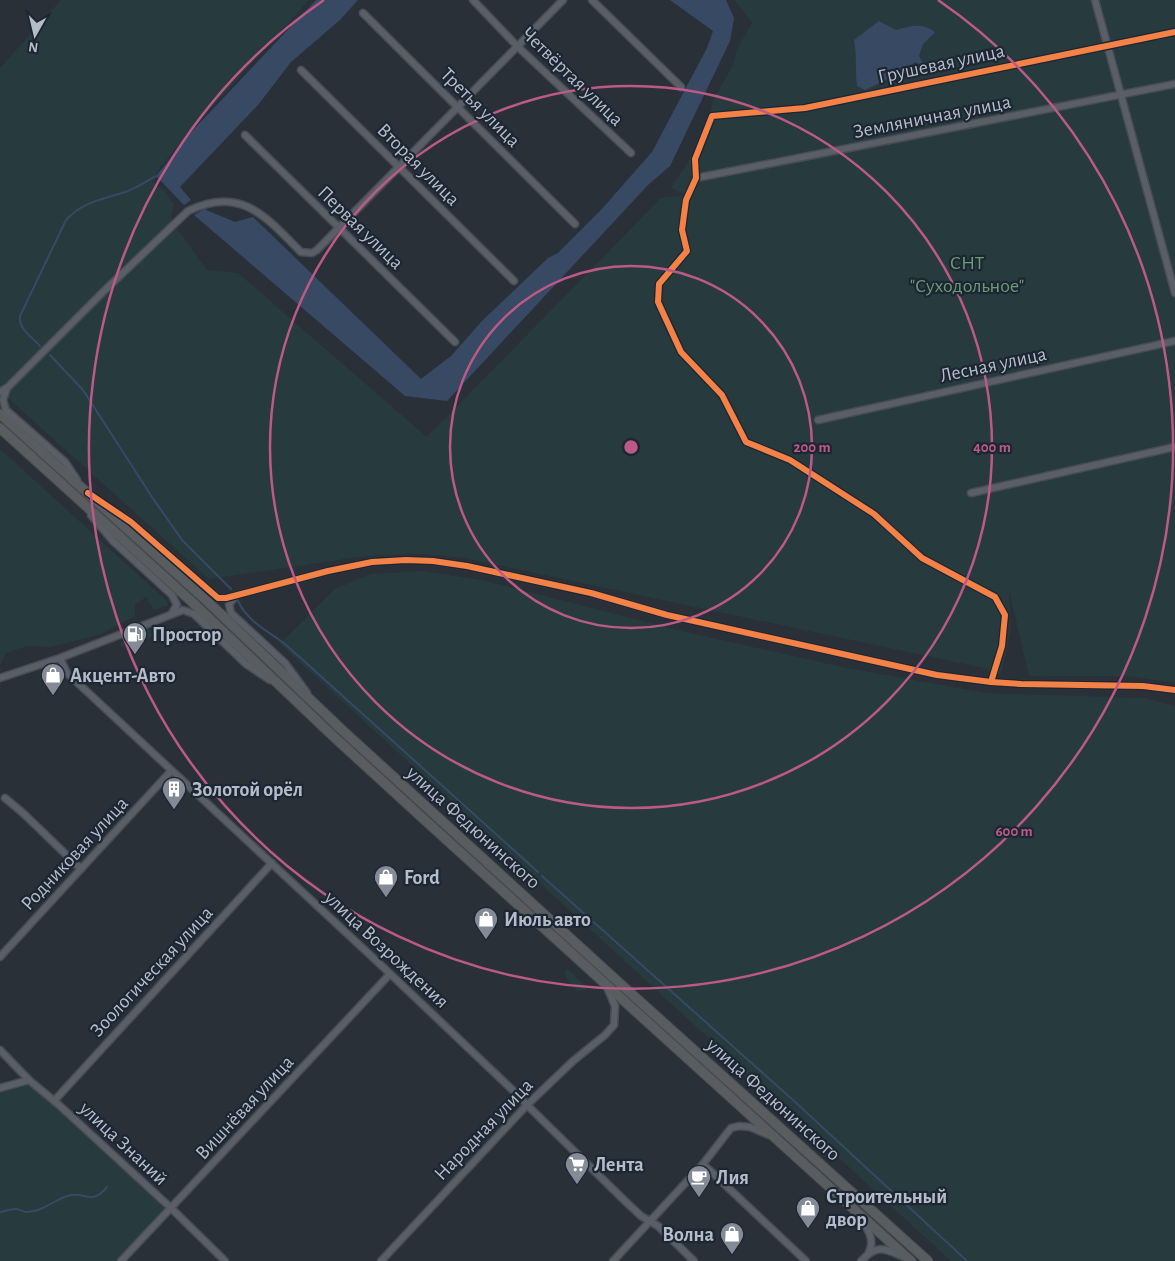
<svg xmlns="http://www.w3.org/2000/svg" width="1175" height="1261" font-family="'Alegreya Sans',sans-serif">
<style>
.green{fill:#273a3e}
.water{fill:#384963}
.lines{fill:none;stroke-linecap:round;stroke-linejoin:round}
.stream{stroke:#384963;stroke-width:2}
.minor-casing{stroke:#484c53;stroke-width:9}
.highway-casing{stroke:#474c53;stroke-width:11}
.minor{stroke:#5a5e66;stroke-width:6}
.highway{stroke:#5a5d60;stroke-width:9}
.cycleway-casing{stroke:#1d2633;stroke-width:9}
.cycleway{stroke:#f48246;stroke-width:6}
.ring{fill:none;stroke:#bc5a87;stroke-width:2.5}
.labels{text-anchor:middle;stroke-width:4.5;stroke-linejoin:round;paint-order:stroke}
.street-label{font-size:20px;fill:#b4bcc9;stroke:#1d2633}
.park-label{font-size:20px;fill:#6b9a76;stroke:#1d2633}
.poi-label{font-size:20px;font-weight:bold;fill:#b4bcc9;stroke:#1d2633;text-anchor:start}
.centre{fill:#bc5a87;stroke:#1d2633;stroke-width:2.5}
.ring-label{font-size:15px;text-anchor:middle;font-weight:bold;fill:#bc5a87;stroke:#1d2633;stroke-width:4.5;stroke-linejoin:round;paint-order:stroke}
</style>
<rect width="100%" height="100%" fill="#2a3038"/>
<g class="green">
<polygon points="61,0 309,0 193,128 159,169 153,181 165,192 174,204 171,216 177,229 207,270 238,273 427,437 661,198 686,195 671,188 690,159 710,114 713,100 733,65 736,51 752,22 735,1 732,0 1175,0 1175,683 1128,676 1029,676 1009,590 1011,630 1001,675 984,668 464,558 422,554 366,556 209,579 0,391 0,68"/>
<polygon points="0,449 167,601 168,605 154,610 146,597 135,605 135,616 101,634 51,647 27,646 6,653 0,666"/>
<polygon points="423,571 482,580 690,633 847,668 986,693 1145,698 1175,706 1175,1261 951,1261 280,644 335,589 371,574"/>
<polygon points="148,629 153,631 154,636 125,647 120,646 120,644 125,639"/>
<polygon points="568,969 586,987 586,990 578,991 569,983 564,972"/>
<polygon points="29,1082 166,1209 117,1261 0,1261 0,1091"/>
</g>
<g class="water">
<polygon points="316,0 358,0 340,20 291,62 258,105 180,187 191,200 184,205 156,176 194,129"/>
<polygon points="670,0 726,0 734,18 730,41 670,166 648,185 447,401 405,396 194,215 204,209 235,222 253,217 421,379 451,356 482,321 548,258 558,253 601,210 652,152 707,48 713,31"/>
<path d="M879 21 896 30C912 26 921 22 935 32L923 44 919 56 925 67 915 62 903 72 865 90 857 86C855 70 857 56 854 40Z"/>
</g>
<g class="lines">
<g class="stream">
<path d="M40 346C32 337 18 329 20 316L66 220C83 201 105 199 128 191 138 187 147 181 156 176"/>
<polyline points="50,355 83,390 152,497 182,540 231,589"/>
<path d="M238 601C246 619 265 630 281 641 292 650 303 660 314 670L538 872"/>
<polyline points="542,876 793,1100 966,1260"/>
<path d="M0 1212C5 1211 11 1209 16 1209 19 1209 23 1212 27 1212 43 1212 56 1198 71 1195 86 1192 91 1206 107 1187"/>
</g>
<g class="minor-casing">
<g id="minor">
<polyline points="473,0 517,46 631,153"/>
<polyline points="592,0 681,87"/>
<polyline points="1095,0 1175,293"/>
<polyline points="363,13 575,224"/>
<polyline points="301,70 514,281"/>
<polyline points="245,135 455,342"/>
<polyline points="696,178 1175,84"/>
<polyline points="7,388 3,400 6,410 65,462 77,480"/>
<path d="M0 392 8 387 105 290 188 211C241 185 266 217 301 252L312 253 317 250 563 0"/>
<polyline points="818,420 1175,341"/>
<polyline points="971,493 1175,447"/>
<polyline points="108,507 131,522 218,598 226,598 328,571 372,562 406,560 433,561 467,566 536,581 591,593 667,615 937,675 991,682 1021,684 1143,686 1175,690"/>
<polyline points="91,515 113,541 172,595 177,605 172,613"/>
<polyline points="235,597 229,604 231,613 285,663 307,693"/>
<polyline points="60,658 67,673 383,967 521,1098 527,1105 625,1201 641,1216 658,1226 694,1261"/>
<polyline points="0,678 60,658 183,610 194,614 246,664 270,680"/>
<polyline points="991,682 1002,646 1005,615 995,597 922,558 874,514 790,460 746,442 722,395 681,352 658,302 659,284 687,251 682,230 686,200 696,178 695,159 712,116 805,108 1175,32"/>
<polyline points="5,798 23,813 81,869"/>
<polyline points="0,957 171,771"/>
<polyline points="0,1050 29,1080 59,1105 171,1208 225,1261"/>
<polyline points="0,1088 29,1080"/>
<polyline points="54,1101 272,863"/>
<polyline points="703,1164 806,1261"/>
<path d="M862 1219C868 1230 875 1240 869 1252"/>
<polyline points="121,1261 390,974"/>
<polyline points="381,1261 527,1105 573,1061 605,1035 614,1025 615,1006 607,987"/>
<polyline points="613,1261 703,1164 731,1128 739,1126 750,1127 769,1135"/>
<path d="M861 1261C877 1244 884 1248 904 1257"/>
</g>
</g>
<g class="highway-casing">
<g id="highway">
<polyline points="0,414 207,601 341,729 615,979 928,1261"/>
<polyline points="0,428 191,601 333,736 428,823 911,1261"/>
</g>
</g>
<use href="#minor" class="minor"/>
<use href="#highway" class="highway"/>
<g class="cycleway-casing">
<g id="cycleway">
<polyline points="88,493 131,522 218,598 226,598 328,571 372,562 406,560 433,561 467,566 536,581 591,593 667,615 937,675 991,682 1021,684 1143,686 1175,690"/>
<polyline points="991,682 1002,646 1005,615 995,597 922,558 874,514 790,460 746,442 722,395 681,352 658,302 659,284 687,251 682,230 686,200 696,178 695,159 712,116 805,108 1175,32"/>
</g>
</g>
<use href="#cycleway" class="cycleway"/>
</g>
<g class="ring">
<circle cx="631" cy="447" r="181"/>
<circle cx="631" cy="447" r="361"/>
<path d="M938 0A542 542 0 1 1 324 0"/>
</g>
<defs>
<g id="fuel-pin" transform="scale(1.25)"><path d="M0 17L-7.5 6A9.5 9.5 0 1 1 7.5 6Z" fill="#848b96" stroke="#1d2633"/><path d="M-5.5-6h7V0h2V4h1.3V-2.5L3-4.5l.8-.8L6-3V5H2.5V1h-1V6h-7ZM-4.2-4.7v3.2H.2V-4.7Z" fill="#fff"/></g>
<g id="shop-pin" transform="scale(1.25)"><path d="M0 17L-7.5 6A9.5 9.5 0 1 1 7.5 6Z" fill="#848b96" stroke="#1d2633"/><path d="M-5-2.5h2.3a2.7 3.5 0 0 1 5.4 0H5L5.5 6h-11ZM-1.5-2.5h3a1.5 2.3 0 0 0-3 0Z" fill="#fff"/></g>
<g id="building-pin" transform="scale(1.25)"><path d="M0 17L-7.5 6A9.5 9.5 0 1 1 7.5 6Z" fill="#848b96" stroke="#1d2633"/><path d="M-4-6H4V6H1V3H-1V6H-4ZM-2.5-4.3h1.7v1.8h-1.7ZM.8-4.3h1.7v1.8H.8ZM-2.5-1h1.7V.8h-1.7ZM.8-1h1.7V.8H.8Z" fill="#fff"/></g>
<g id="supermarket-pin" transform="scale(1.25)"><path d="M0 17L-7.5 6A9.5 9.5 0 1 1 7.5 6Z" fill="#848b96" stroke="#1d2633"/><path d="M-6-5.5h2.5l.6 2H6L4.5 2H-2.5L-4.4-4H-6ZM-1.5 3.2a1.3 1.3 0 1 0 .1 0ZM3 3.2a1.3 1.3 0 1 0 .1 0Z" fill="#fff"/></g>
<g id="cafe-pin" transform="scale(1.25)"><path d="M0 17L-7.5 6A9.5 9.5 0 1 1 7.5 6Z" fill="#848b96" stroke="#1d2633"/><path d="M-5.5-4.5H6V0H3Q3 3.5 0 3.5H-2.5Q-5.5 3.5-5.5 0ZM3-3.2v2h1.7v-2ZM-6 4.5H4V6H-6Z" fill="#fff"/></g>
</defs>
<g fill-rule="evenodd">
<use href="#fuel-pin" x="135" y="634"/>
<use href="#shop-pin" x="53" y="675"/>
<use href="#building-pin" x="174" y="789"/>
<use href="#shop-pin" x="386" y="877"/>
<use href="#shop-pin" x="486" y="919"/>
<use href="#supermarket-pin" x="577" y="1164"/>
<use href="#cafe-pin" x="699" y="1177"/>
<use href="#shop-pin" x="808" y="1208"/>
<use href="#shop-pin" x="732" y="1234"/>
</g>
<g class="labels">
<g class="street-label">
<text transform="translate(941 63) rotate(-12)" y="7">Грушевая улица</text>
<text transform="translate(573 76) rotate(44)" y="7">Четвёртая улица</text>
<text transform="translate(481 107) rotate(45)" y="7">Третья улица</text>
<text transform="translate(932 116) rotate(-11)" y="7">Земляничная улица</text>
<text transform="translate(419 164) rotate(45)" y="7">Вторая улица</text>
<text transform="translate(361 227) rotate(44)" y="7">Первая улица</text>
<text transform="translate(993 364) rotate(-12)" y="7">Лесная улица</text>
<text transform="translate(474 827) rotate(42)" y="7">улица Федюнинского</text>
<text transform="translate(74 853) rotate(-47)" y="7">Родниковая улица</text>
<text transform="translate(387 949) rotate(43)" y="7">улица Возрождения</text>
<text transform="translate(151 971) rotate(-47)" y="7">Зоологическая улица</text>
<text transform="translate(774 1099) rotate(42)" y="7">улица Федюнинского</text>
<text transform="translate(244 1107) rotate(-47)" y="7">Вишнёвая улица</text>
<text transform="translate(483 1129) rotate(-46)" y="7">Народная улица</text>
<text transform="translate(124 1143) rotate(43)" y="7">улица Знаний</text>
</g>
<g class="park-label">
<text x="967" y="269">СНТ<tspan x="967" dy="23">"Суходольное"</tspan></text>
</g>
<g class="poi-label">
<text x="152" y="641">Простор</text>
<text x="70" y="682">Акцент-Авто</text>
<text x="192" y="796">Золотой орёл</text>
<text x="404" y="884">Ford</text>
<text x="504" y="926">Июль авто</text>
<text x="594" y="1171">Лента</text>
<text x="716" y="1184">Лия</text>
<text x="826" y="1203">Строительный<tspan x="826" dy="23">двор</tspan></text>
<text x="714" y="1241" text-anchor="end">Волна</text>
</g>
</g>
<circle cx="631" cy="447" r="8" class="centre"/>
<g class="ring-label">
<text x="812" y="452">200 m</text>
<text x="992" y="452">400 m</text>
<text x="1014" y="836">600 m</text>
</g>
<g transform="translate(35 35) rotate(188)" stroke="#1d2633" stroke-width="4" paint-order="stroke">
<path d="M0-4L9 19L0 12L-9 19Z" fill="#b4bcc9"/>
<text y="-8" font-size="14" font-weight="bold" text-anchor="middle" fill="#b4bcc9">N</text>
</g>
</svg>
